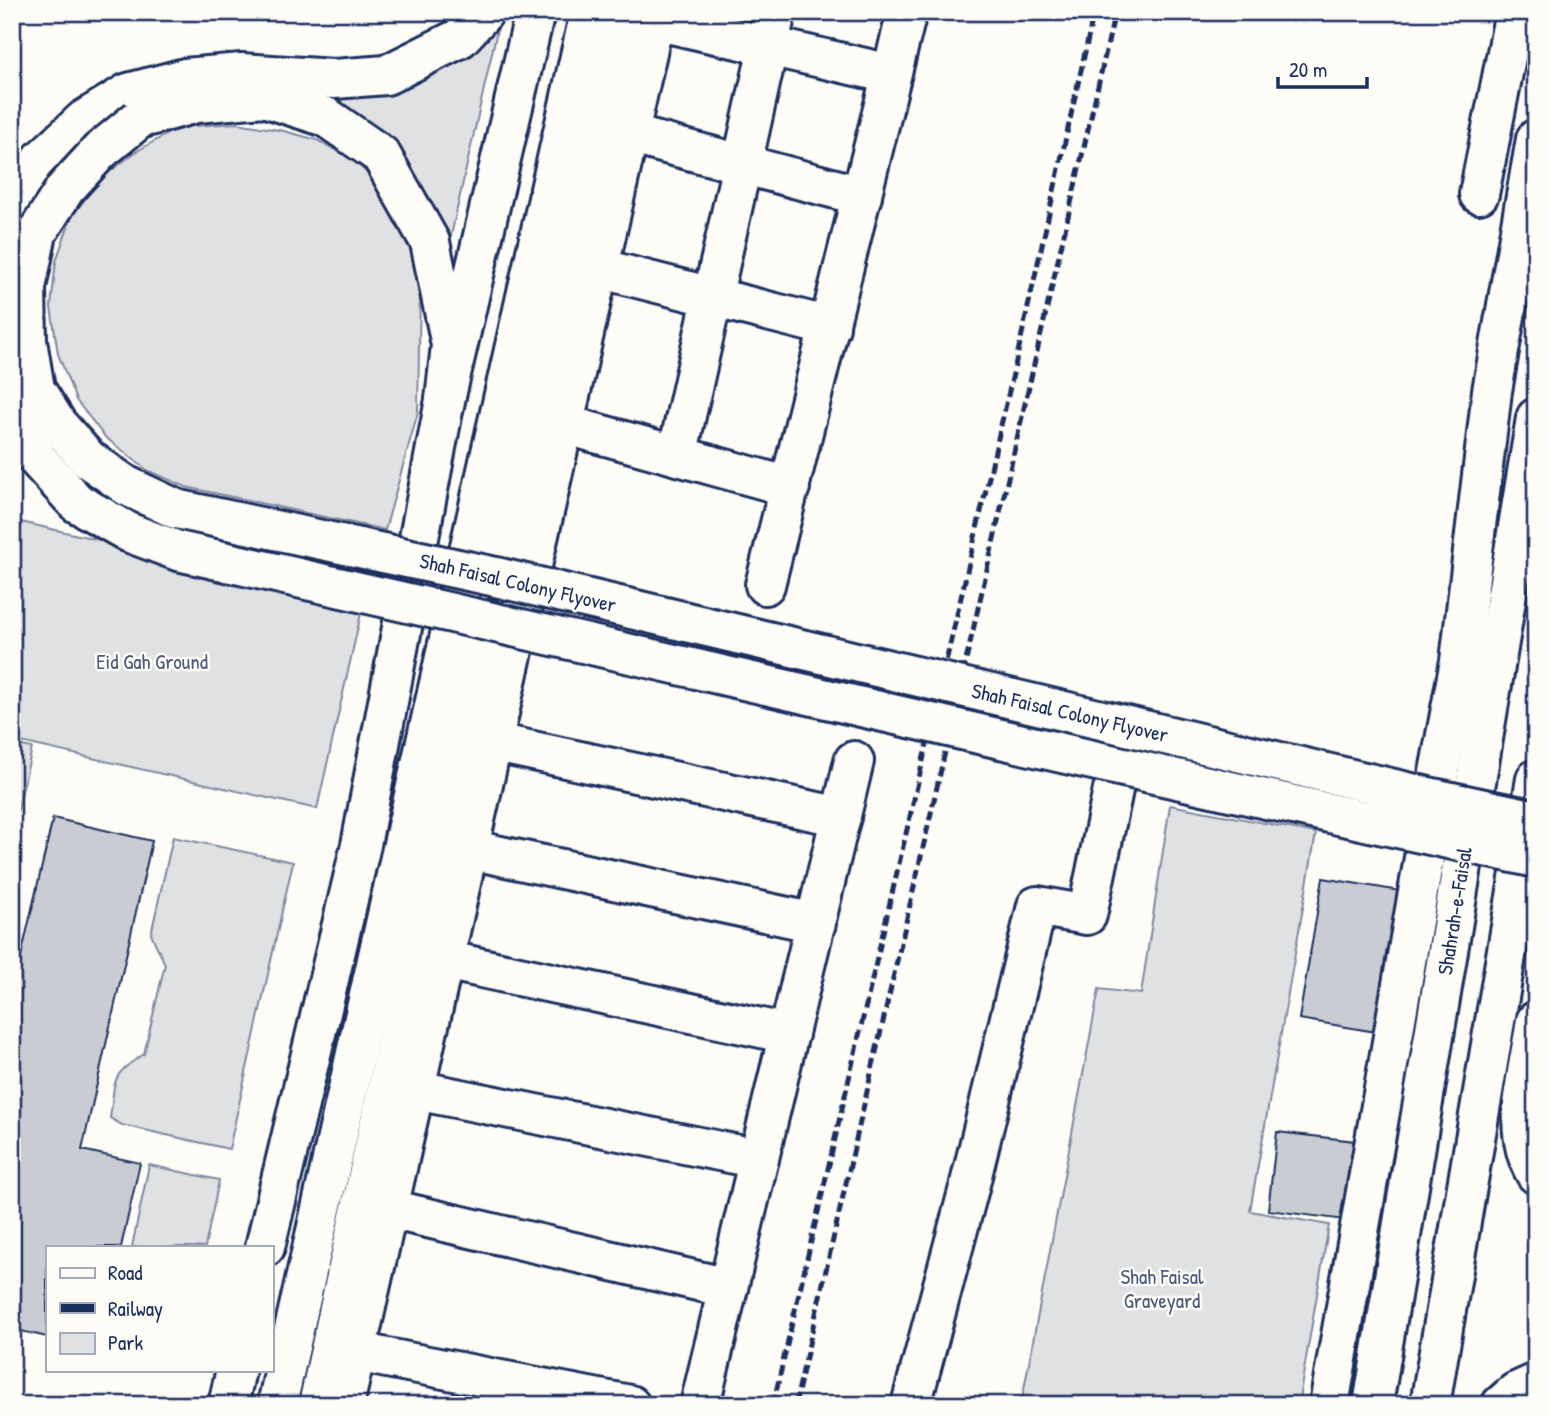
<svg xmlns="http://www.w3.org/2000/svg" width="1548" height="1417" font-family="'Patrick Hand',sans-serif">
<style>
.green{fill:#e0e1e3;stroke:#7e88a0;stroke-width:2}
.building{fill:#c9ccd3;stroke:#1b2f5e;stroke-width:2}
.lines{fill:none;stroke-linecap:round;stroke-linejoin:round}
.minor-casing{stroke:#1b2f5e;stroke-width:44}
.major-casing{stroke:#1b2f5e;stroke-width:44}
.highway-casing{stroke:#1b2f5e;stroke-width:44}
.minor{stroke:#fdfcf7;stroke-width:38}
.major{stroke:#fdfcf7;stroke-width:38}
.highway{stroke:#fdfcf7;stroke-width:38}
.rail{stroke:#1b2f5e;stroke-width:5;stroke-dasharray:10 5;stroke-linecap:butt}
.major-bridge-casing{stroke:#1b2f5e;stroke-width:44;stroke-linecap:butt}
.major-bridge{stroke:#fdfcf7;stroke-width:38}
.labels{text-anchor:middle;stroke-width:5;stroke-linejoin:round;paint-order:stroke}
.street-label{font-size:21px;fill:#1b2f5e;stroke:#fdfcf7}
.park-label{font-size:21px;fill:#4c5c7f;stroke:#fdfcf7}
</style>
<rect width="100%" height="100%" fill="#fdfcf7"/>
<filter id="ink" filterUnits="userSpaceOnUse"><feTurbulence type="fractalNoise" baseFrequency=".0143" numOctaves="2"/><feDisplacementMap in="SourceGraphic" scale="14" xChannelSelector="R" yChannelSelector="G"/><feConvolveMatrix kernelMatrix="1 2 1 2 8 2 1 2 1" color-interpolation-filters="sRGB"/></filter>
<g filter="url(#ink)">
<g class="green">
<polygon points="500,17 446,258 433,207 385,137 288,88"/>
<polygon points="237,123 284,131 317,140 353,159 383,190 407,237 420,283 418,412 385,530 186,487 147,470 105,437 76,400 58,354 51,307 56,261 71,218 100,179 137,151 180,127"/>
<polygon points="12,520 364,600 317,809 12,740"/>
<polygon points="12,744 32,748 12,836"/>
<polygon points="1170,805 1316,833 1250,1211 1329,1225 1298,1405 1021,1405 1099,989 1141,994"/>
<path d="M173 837 293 862 229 1149 122 1125 110 1118C116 1079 109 1076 144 1054L165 964 151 934Z"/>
<polygon points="149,1165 219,1180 205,1247 132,1247"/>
</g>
<g class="building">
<polygon points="53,818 152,841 82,1150 140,1163 121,1247 47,1247 47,1337 12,1329 12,995"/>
<polygon points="1323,878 1406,892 1382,1033 1299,1019"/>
<polygon points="1277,1132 1355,1141 1345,1220 1268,1210"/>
</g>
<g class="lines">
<g class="minor-casing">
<g id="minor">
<polyline points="654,20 891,74"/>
<polyline points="628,134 862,196"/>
<polyline points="1479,194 1515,12"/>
<polyline points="598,268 830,327"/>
<polyline points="563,424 790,487"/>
<polyline points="677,456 776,12"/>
<polyline points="765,585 907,12"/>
<polyline points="491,742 841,817"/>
<polyline points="468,849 816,923"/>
<polyline points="444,960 789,1034"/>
<polyline points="416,1090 759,1159"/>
<polyline points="389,1209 728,1288"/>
<polyline points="265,1247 361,845 445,400 535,12"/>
<polyline points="356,1352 630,1405"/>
<polyline points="228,1405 236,1370"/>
<polyline points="277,1405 590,12"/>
<polyline points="344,1405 656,12"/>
<polyline points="700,1405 854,761"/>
<polyline points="911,1405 969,1188 1037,906 1087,915 1118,766"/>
</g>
</g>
<g class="major-casing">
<g id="major">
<polyline points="139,119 196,103 264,97 326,117 381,155 430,242 451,345 445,400"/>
<polyline points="12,207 42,159 84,120 128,93 185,78 242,73 334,79 386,75 460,38 484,12"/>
<polyline points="496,577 621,12"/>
<polyline points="318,1405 489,620"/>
</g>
</g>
<g class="highway-casing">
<g id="highway">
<polyline points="1434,799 1460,661 1492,391 1536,139"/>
<path d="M1536 1021C1529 1069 1509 1130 1536 1174"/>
<polyline points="1329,1405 1428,835"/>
<polyline points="1373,1405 1536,418"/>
<polyline points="1430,1405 1536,779"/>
<polyline points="1501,1405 1516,1392 1536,1383"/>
</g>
</g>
<use href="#minor" class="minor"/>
<use href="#major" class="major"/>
<use href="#highway" class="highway"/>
<g class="rail">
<polyline points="773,1405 1016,361 1094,12"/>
<polyline points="795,1405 1115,12"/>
</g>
<g class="major-bridge-casing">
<g id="major-bridge">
<polyline points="139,119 100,151 65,189 37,233 26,288 27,341 35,389 57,424 88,459 127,486 176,509 496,577 1428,797 1536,820"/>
<path d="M12 420 38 460 77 503 130 533 178 551C631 652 1082 761 1536 858"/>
</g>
</g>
<use href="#major-bridge" class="major-bridge"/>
</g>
</g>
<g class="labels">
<g class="street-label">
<text transform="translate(518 583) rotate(13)" y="7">Shah Faisal Colony Flyover</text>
<text transform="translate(1070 713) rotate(13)" y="7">Shah Faisal Colony Flyover</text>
<text transform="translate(1455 911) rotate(-81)" y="7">Shahrah-e-Faisal</text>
</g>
<g class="park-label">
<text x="152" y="669">Eid Gah Ground</text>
<text x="1162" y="1284">Shah Faisal<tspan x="1162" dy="24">Graveyard</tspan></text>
</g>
</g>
<rect width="1548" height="1417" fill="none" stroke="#fdfcf7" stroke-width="42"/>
<rect x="21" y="21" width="1506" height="1375" fill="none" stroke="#1b2f5e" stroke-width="2.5" filter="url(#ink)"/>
<rect x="46" y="1246" width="228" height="126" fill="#fdfcf7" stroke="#a3aaba" stroke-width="2"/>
<rect x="60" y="1268" width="35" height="10" fill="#fdfcf7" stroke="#a3aaba" stroke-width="2"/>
<text x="108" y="1280" font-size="21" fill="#1b2f5e">Road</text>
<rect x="60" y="1303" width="35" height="10" fill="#1b2f5e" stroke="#a3aaba" stroke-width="2"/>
<text x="108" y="1316" font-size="21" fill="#1b2f5e">Railway</text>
<rect x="60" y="1333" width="35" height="21" fill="#e0e1e3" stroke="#a3aaba" stroke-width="2"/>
<text x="108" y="1350" font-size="21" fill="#1b2f5e">Park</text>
<path d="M1278 77v10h89v-10" fill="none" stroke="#1b2f5e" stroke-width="3.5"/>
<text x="1289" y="77" font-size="21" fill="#1b2f5e" stroke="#fdfcf7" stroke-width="5" paint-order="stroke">20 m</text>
</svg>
